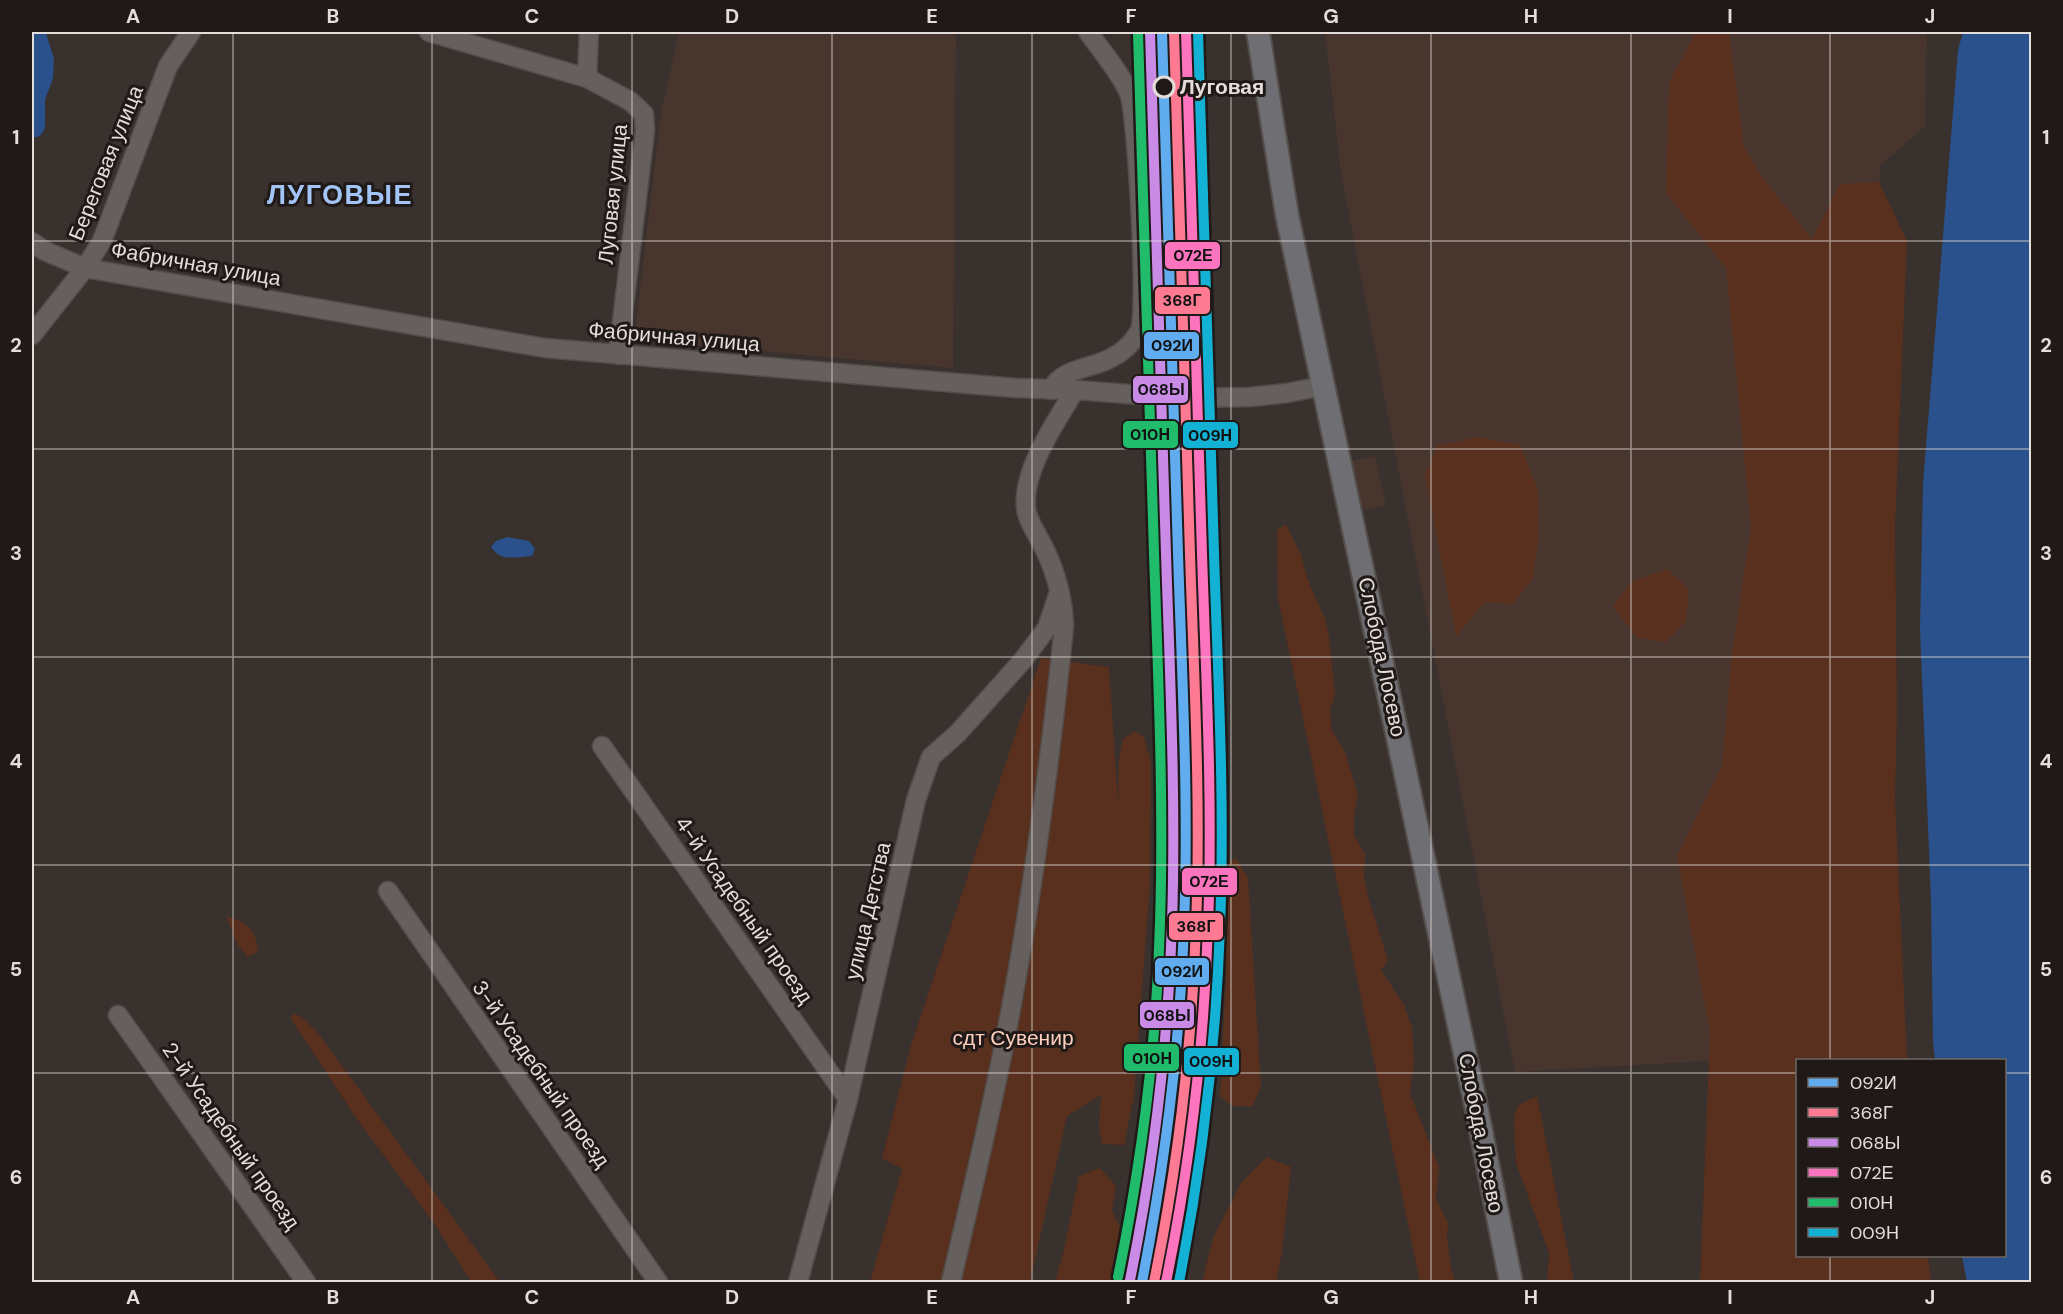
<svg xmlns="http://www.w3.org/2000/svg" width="2063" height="1314" font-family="'DM Sans',sans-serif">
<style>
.built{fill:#48352e}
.green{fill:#592f1e}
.water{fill:#2a518b}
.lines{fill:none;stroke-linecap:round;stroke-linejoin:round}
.river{stroke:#2a518b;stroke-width:26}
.minor-casing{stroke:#534d4a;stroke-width:21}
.major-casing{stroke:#534d4a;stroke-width:26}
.minor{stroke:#655f5d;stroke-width:18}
.major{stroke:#6f6e72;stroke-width:22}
.rail-1-casing{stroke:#1f1917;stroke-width:15}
.rail-2-casing{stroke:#1f1917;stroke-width:15}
.rail-3-casing{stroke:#1f1917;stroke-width:15}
.rail-4-casing{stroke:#1f1917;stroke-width:15}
.rail-5-casing{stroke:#1f1917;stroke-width:15}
.rail-6-casing{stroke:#1f1917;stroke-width:15}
.rail-1{stroke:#60acee;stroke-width:10}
.rail-2{stroke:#fe7a93;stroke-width:10}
.rail-3{stroke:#ca8be6;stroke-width:10}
.rail-4{stroke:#fc73be;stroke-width:10}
.rail-5{stroke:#20bc6c;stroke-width:10}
.rail-6{stroke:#13b2d5;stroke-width:10}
.grid{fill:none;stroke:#e5ddd9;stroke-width:1.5;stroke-opacity:0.55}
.stop-dot{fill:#1f1917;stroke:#e5ddd9;stroke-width:3}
.labels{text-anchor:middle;stroke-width:6;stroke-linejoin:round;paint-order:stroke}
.stop-label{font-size:21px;font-weight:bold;fill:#e5ddd9;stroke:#1f1917;text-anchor:start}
.street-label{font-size:21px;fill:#e5ddd9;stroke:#1f1917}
.park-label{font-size:21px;fill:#ffd0be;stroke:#1f1917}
.district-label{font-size:27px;font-weight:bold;letter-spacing:1.5px;fill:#a3c4f6;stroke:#1f1917}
.line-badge{stroke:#1f1917;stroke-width:2}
.pale-badge-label{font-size:16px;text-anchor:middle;font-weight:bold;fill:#111}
.neatline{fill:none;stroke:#e5ddd9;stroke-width:2}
.grid-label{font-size:20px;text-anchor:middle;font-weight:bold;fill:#e5ddd9}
</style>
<rect width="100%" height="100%" fill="#39312e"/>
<g class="built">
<polygon points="679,32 956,32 953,368 634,340 661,113"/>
<polygon points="1325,32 1927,32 1925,126 1880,166 1869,1052 1515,1072 1341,173"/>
<polygon points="1375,456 1386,505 1361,511 1350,461"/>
</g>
<g class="green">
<polygon points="1696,32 1729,32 1744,147 1763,178 1812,239 1840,184 1879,182 1907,241 1895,527 1897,714 1895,799 1907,1060 1798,1060 1798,1256 1928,1256 1931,1282 1700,1282 1710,1032 1677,856 1722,766 1732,653 1751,528 1726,268 1666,193 1669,82"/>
<polygon points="1478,437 1520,445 1538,490 1538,543 1533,578 1513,604 1485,602 1456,636 1425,475 1437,446"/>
<polygon points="1286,524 1301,555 1308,580 1325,619 1329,637 1335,693 1330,711 1332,731 1345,752 1358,795 1354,815 1354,835 1365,854 1364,876 1369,900 1388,960 1381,970 1404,1005 1412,1028 1414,1061 1410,1093 1439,1167 1436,1199 1448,1223 1447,1237 1451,1268 1455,1282 1420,1282 1278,598 1277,530"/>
<polygon points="1667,569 1689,589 1686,621 1666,642 1637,638 1613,606 1632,581"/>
<polygon points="1041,658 1109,667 1118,803 1119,759 1123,739 1135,731 1144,737 1151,763 1150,884 1134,1095 1124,1145 1102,1144 1099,1128 1101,1095 1067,1116 1030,1282 870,1282 902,1169 882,1158 911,1045"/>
<polygon points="1236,858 1248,878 1261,1087 1253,1106 1232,1106 1220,1096 1226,973 1222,915 1227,862"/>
<path d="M226 916C249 924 255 927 258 952L248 957 237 944Z"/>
<polygon points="293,1013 302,1017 318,1033 500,1282 471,1282 436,1226 354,1115 291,1019"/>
<polygon points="1537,1096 1574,1282 1547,1282 1549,1253 1516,1163 1514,1121 1517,1106"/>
<polygon points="1267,1157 1291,1167 1282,1252 1276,1282 1202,1282 1213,1238 1241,1183"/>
<polygon points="1100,1168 1116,1186 1112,1211 1126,1238 1111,1282 1055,1282 1064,1250 1079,1176"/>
</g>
<g class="water">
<polygon points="1963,32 2031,32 2031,1282 1967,1282 1962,1256 2004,1256 2004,1060 1935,1060 1933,1042 1931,900 1920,629 1923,484 1958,50"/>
<path d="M507 537 529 541 535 549 532 556C515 557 501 562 491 547L496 541Z"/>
</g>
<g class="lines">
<polyline class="river" points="32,125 32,97 40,76 41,61 32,32"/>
<g class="minor-casing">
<g id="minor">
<polyline points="429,32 587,78"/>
<polyline points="589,32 587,78 630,101 644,114 645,131 618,355"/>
<polyline points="32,242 45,251 85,268 545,348 1016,388 1075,390 1181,398 1250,397 1287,393 1323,386"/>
<polyline points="32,335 85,268 102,241 168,66 191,32"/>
<path d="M1051 390C1062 368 1090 369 1109 359 1122 353 1132 344 1139 332 1149 316 1137 121 1130 96 1125 79 1099 47 1088 32"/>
<polyline points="602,746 848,1099"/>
<polyline points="388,891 658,1282"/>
<polyline points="118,1015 306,1282"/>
<polyline points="798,1282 848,1099 916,800 931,757 958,733 1023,660 1047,628 1058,595"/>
<path d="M951 1282C970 1200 990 1118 1006 1035 1032 900 1050 763 1064 626 1063 599 1057 575 1045 550 1040 539 1030 525 1027 513 1018 476 1057 420 1075 390"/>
</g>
</g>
<g class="major-casing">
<polyline id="major" points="1258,32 1287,215 1476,1106 1511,1282"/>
</g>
<use href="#minor" class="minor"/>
<use href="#major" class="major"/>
<g class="rail-1-casing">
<path id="rail-1" d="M1142 1282C1165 1164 1180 1046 1184 926 1189 802 1182 678 1178 554 1172 380 1168 206 1162 32"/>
</g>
<g class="rail-2-casing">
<path id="rail-2" d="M1154 1282C1178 1165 1192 1046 1196 926 1201 802 1194 678 1190 554 1184 380 1180 206 1174 32"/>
</g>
<g class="rail-3-casing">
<path id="rail-3" d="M1130 1280C1154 1162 1168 1044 1172 924 1176 801 1170 677 1166 554 1160 380 1156 206 1150 32"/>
</g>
<g class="rail-4-casing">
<path id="rail-4" d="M1166 1282C1190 1165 1204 1046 1208 926 1213 802 1206 678 1202 554 1196 380 1192 206 1186 32"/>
</g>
<g class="rail-5-casing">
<path id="rail-5" d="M1118 1277C1142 1160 1157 1042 1160 923 1164 799 1158 676 1154 553 1148 380 1144 206 1138 33"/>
</g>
<g class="rail-6-casing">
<path id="rail-6" d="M1179 1282C1202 1165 1216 1046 1220 926 1225 802 1218 678 1214 554 1208 380 1204 206 1198 32"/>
</g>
<use href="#rail-1" class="rail-1"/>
<use href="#rail-2" class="rail-2"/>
<use href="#rail-3" class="rail-3"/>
<use href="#rail-4" class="rail-4"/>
<use href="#rail-5" class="rail-5"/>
<use href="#rail-6" class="rail-6"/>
</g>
<path class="grid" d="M233 32V1282M432 32V1282M632 32V1282M832 32V1282M1032 32V1282M1231 32V1282M1431 32V1282M1631 32V1282M1830 32V1060M32 241H2032M32 449H2032M32 657H2032M32 865H2032M32 1073H1798M2004 1073H2032M1830 1256V1282"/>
<circle class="stop-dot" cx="1164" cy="87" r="10"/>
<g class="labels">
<g class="stop-label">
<text x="1180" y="94">Луговая</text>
</g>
<g class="street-label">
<text transform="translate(106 163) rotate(-68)" y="7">Береговая улица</text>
<text transform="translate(613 194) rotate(-84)" y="7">Луговая улица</text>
<text transform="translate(196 264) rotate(10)" y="7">Фабричная улица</text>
<text transform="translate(674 337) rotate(5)" y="7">Фабричная улица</text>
<text transform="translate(1382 657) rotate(78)" y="7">Слобода Лосево</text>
<text transform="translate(744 910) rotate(55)" y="7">4-й Усадебный проезд</text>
<text transform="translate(868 911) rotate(-77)" y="7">улица Детства</text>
<text transform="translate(541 1074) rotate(55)" y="7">3-й Усадебный проезд</text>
<text transform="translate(1481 1133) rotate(79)" y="7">Слобода Лосево</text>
<text transform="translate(231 1136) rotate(55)" y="7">2-й Усадебный проезд</text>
</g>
<g class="park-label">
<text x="1013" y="1045">сдт Сувенир</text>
</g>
<g class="district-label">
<text x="340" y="204">ЛУГОВЫЕ</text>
</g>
</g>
<g class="line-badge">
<rect x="1164" y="241" width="57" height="29" rx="6" fill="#fc73be"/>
<rect x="1154" y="286" width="57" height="29" rx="6" fill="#fe7a93"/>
<rect x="1143" y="331" width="57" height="29" rx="6" fill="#60acee"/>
<rect x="1132" y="375" width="57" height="29" rx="6" fill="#ca8be6"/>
<rect x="1122" y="420" width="57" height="29" rx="6" fill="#20bc6c"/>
<rect x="1182" y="421" width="57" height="28" rx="6" fill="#13b2d5"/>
<rect x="1181" y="867" width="57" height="29" rx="6" fill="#fc73be"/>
<rect x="1168" y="912" width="56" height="29" rx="6" fill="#fe7a93"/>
<rect x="1154" y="957" width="56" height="29" rx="6" fill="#60acee"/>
<rect x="1139" y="1001" width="56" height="28" rx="6" fill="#ca8be6"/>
<rect x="1123" y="1043" width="57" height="29" rx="6" fill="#20bc6c"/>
<rect x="1183" y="1047" width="57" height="29" rx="6" fill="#13b2d5"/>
</g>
<g class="pale-badge-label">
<text x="1193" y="261">072Е</text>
<text x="1182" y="306">368Г</text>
<text x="1172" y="351">092И</text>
<text x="1161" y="395">068Ы</text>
<text x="1150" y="440">010Н</text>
<text x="1210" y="441">009Н</text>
<text x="1209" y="887">072Е</text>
<text x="1196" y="932">368Г</text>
<text x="1182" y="977">092И</text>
<text x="1167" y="1021">068Ы</text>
<text x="1152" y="1064">010Н</text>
<text x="1211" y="1067">009Н</text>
</g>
<rect width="2063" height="1314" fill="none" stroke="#1f1917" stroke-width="66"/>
<rect x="1796" y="1059" width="210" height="198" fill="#1f1917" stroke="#6e6765" stroke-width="1.5"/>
<rect x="1808" y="1078" width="30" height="9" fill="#60acee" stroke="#6e6765" stroke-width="1.5"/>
<text x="1850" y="1089" font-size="18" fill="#e5ddd9">092И</text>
<rect x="1808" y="1108" width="30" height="9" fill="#fe7a93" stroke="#6e6765" stroke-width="1.5"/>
<text x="1850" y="1119" font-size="18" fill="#e5ddd9">368Г</text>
<rect x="1808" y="1138" width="30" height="9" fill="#ca8be6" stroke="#6e6765" stroke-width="1.5"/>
<text x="1850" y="1149" font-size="18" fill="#e5ddd9">068Ы</text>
<rect x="1808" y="1168" width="30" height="9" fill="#fc73be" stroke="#6e6765" stroke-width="1.5"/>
<text x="1850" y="1179" font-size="18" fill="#e5ddd9">072Е</text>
<rect x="1808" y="1198" width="30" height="9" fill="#20bc6c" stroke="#6e6765" stroke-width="1.5"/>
<text x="1850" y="1209" font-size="18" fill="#e5ddd9">010Н</text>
<rect x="1808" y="1228" width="30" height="9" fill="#13b2d5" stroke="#6e6765" stroke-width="1.5"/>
<text x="1850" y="1239" font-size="18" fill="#e5ddd9">009Н</text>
<rect x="33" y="33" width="1997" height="1248" class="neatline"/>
<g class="grid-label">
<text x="133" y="23">A</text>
<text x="333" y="23">B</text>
<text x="532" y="23">C</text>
<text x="732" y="23">D</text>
<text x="932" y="23">E</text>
<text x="1131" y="23">F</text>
<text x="1331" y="23">G</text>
<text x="1531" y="23">H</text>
<text x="1730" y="23">I</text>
<text x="1930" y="23">J</text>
<text x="16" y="144">1</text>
<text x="2046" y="144">1</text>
<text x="16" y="352">2</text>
<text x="2046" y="352">2</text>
<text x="16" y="560">3</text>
<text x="2046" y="560">3</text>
<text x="16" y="768">4</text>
<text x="2046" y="768">4</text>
<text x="16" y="976">5</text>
<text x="2046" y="976">5</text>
<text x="16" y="1184">6</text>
<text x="2046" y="1184">6</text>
<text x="133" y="1304">A</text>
<text x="333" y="1304">B</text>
<text x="532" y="1304">C</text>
<text x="732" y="1304">D</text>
<text x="932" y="1304">E</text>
<text x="1131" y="1304">F</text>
<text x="1331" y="1304">G</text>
<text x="1531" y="1304">H</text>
<text x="1730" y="1304">I</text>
<text x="1930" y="1304">J</text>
</g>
</svg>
